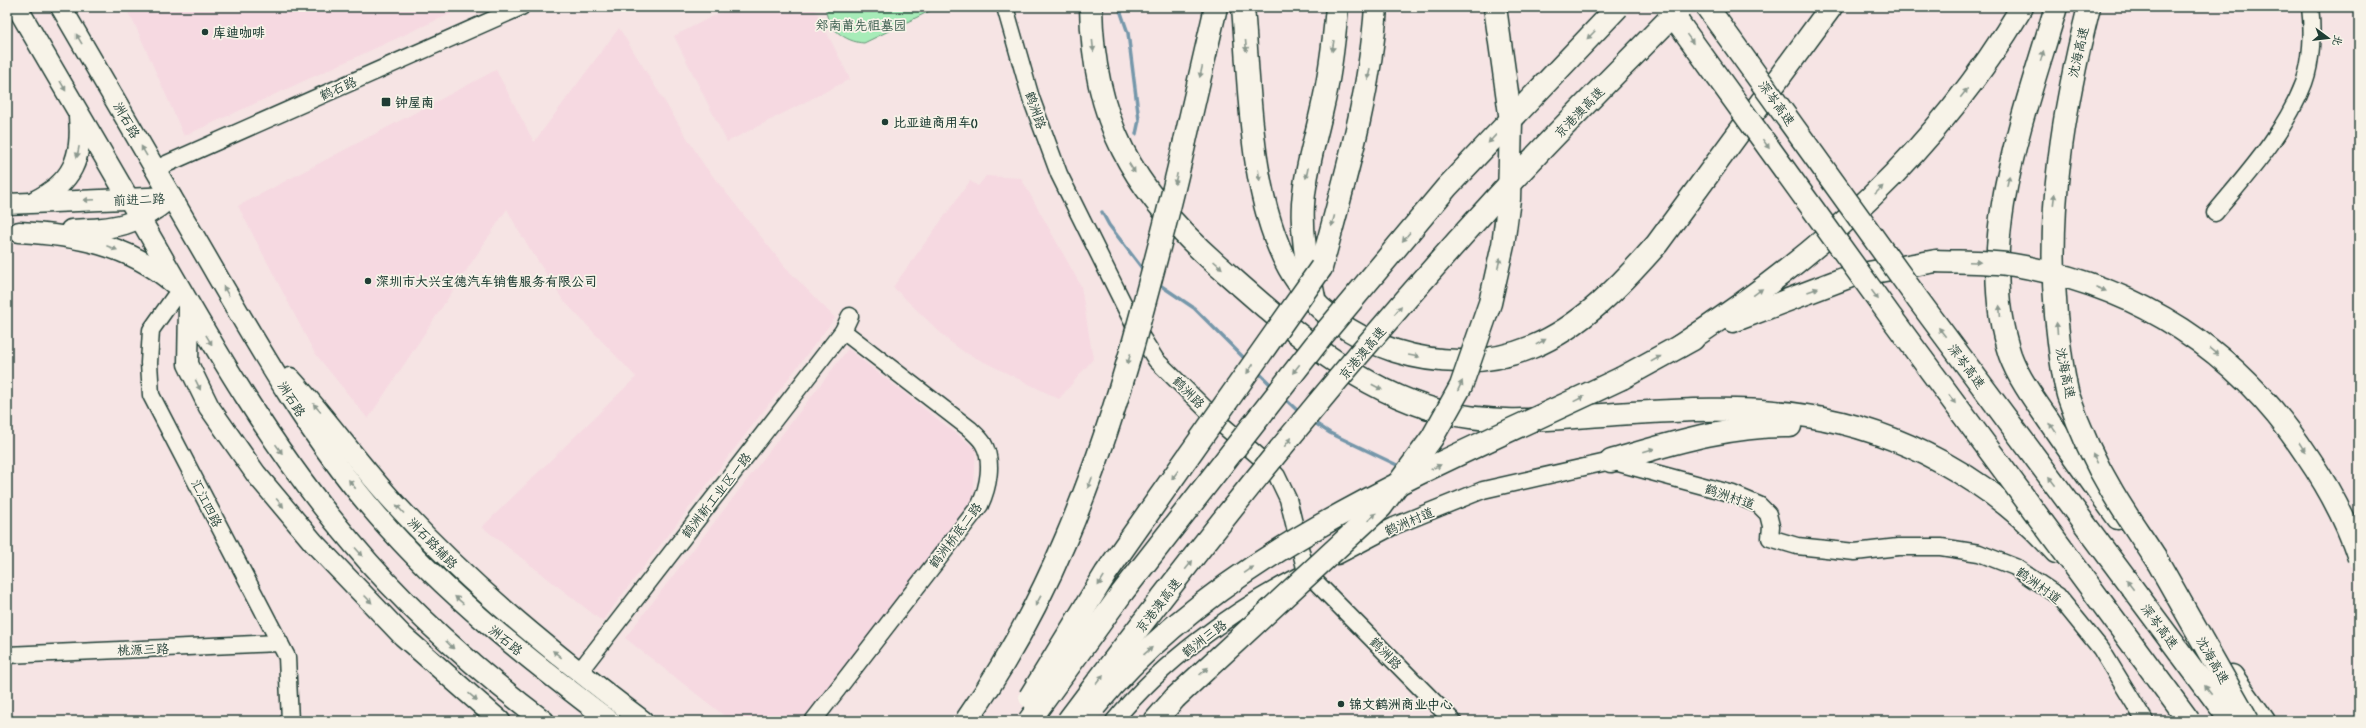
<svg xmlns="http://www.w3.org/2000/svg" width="2366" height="728" font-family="Dekko,'LXGW WenKai TC',sans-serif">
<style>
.built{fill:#f6d9e1}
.green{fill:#a7ecb8;stroke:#639476}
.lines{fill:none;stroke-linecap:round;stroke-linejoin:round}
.stream{stroke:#7597aa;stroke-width:3.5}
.minor-casing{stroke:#1f3d34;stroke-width:19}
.major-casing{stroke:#1f3d34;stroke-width:23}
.highway-casing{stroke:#1f3d34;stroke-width:25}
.minor{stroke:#f7f3e8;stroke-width:16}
.major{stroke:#f7f3e8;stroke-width:20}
.highway{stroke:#f7f3e8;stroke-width:22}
.highway-bridge-casing{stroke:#1f3d34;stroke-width:25;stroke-linecap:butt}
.highway-bridge{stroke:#f7f3e8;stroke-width:22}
.oneway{fill:#8b988e}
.poi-dot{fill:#1f3d34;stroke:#f7f3e8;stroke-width:1.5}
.labels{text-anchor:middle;stroke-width:3.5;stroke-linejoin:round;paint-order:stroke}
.park-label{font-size:13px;fill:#335748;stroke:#f7f3e8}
.poi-label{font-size:13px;font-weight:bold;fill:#1f3d34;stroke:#f7f3e8;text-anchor:start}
.street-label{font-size:13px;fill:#1f3d34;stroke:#f7f3e8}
</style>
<rect width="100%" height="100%" fill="#f6e4e4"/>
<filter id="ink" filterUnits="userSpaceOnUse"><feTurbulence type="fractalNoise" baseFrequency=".025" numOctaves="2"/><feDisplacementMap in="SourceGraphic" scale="8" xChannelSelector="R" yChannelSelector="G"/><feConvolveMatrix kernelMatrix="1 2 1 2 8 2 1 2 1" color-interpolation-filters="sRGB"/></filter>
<g filter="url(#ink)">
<g class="built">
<polygon points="125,7 465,7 184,136 136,27"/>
<polygon points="731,7 814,7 850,79 727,142 674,36"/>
<polygon points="619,28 704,165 786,268 835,318 602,621 482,527 636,377 563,300 518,230 507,209 368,419 314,352 238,206 496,70 534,142"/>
<polygon points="986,176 1021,178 1081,286 1093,359 1059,399 964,352 949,341 893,287 970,181 978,186"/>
<polygon points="848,349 976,449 973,503 805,721 731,721 625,638"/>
</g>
<path class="green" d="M826 7H938L864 43C845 42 825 27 826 7Z"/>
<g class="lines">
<g class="stream">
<polyline points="1119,7 1128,33 1139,120 1136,134"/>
<polyline points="1102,212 1109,225 1145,272"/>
<polyline points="1157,283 1194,308 1247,361"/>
<polyline points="1257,371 1274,388"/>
<polyline points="1284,398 1300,413"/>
<polyline points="1312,421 1330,433 1397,465"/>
</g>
<g class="minor-casing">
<g id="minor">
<polyline points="1005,7 1031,98 1059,174 1134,325 1156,360 1220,423 1263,460 1277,476 1288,499 1306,572 1453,721"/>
<polyline points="155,169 521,7"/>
<path d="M2215 213C2248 173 2285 133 2304 83 2312 61 2313 30 2310 7"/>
<polyline points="180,289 151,330 149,363 151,395 287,657 290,721"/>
<polyline points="1337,556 1394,526 1483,490 1611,461 1733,494 1759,505 1768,514 1771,526 1770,538 1797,546 1855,552 1898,547 1941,547 1979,553 2015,567 2058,596 2101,649 2145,721"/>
<polyline points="7,655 280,643"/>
<polyline points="579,672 843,331 850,316"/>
<path d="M813 721 980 505C988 488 994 461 983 443 980 438 974 433 970 429L843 331"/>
<path d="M1114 721C1162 662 1232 611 1299 576"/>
</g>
</g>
<g class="major-casing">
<g id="major">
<path d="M17 7C62 85 108 162 153 241 213 346 273 451 353 544 409 611 474 668 544 721"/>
<path d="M61 7C110 91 159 176 208 260 259 348 310 438 377 515 445 594 527 658 610 721"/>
<path d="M35 201C72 183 83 158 79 117"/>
<polyline points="7,204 171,197"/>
<path d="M71 230C115 228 137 227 171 197"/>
<path d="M19 232C74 235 130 245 173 283"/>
<polyline points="189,307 188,364 209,407 256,474 314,543 403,636 500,721"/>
<path d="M290 378C329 421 361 468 401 510 474 589 557 656 643 721"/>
</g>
</g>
<g class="highway-casing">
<g id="highway">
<path d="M1091 7C1093 120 1132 189 1215 263 1282 322 1351 387 1439 411 1499 427 1556 418 1616 414 1680 410 1744 406 1807 416 1900 430 1993 481 2056 552"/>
<path d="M1243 7C1250 88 1249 196 1289 268 1334 349 1447 382 1532 347 1581 327 1622 284 1657 244L1831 7"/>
<path d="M2056 7C2025 113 1973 245 2010 355 2018 377 2033 398 2047 418 2070 452 2094 485 2118 518"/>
<polyline points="1185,141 1216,7"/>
<path d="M1321 268C1344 182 1370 96 1376 7"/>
<path d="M1314 298C1308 267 1301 236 1303 204 1305 172 1315 141 1322 109 1330 76 1334 41 1337 7"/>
<polyline points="1733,321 1851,276 1936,261"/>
<path d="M1680 346C1821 254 1935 153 2022 7"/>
<polyline points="1622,378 1693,339"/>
<path d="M1611 461C1670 444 1728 425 1790 426"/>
<polyline points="2232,676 2264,721"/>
<polyline points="1155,721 1175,698"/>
</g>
</g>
<use href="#minor" class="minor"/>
<use href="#major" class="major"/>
<use href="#highway" class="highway"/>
<g class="highway-bridge-casing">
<g id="highway-bridge">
<polyline points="1667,7 1891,317 2189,721"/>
<polyline points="1707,7 1919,301 2231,721"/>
<path d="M2089 7C2063 110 2047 209 2056 315 2059 341 2061 369 2068 395 2079 428 2095 463 2113 493 2127 517 2144 540 2159 564 2189 616 2218 669 2248 721"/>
<path d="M1936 261C1962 262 1989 261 2014 265 2139 286 2238 351 2307 456 2329 488 2347 521 2359 558"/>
<polyline points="1030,697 1106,573 1321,268"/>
<polyline points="1175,698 1381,507 1432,438 1461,386 1490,303 1503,245 1509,199 1511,121 1495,7"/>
<path d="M1095 706C1227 546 1440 465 1622 378"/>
<path d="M966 721C1047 606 1096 476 1134 341 1152 275 1170 208 1185 141"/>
<polyline points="1029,721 1122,593 1323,335 1447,187 1618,7"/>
<path d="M1068 721C1198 547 1335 376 1481 215 1545 143 1614 76 1681 7"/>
</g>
</g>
<use href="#highway-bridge" class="highway-bridge"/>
</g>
<defs><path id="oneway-solid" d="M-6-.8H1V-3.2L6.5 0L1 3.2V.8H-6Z"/></defs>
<g class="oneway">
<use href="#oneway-solid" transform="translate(1591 35) rotate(135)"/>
<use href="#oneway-solid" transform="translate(79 39) rotate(-120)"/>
<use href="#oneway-solid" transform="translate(1690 39) rotate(54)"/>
<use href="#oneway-solid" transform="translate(1093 46) rotate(84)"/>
<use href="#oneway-solid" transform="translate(1246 46) rotate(85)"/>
<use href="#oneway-solid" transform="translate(1333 46) rotate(99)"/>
<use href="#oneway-solid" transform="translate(2042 56) rotate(-74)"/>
<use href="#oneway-solid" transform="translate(1201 72) rotate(103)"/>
<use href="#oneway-solid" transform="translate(1369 74) rotate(99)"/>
<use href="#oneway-solid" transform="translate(63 86) rotate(60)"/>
<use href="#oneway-solid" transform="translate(1964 93) rotate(-52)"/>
<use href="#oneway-solid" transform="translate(1492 139) rotate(133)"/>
<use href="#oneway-solid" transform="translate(1766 144) rotate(54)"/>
<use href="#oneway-solid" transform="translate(144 151) rotate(-120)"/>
<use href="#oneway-solid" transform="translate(78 152) rotate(101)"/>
<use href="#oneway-solid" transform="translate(1132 168) rotate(57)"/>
<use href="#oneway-solid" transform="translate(1307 173) rotate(102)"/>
<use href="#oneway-solid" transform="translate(1259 175) rotate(82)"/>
<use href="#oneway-solid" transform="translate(1176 179) rotate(102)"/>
<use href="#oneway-solid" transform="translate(2008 181) rotate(-78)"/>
<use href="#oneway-solid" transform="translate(1879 190) rotate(-45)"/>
<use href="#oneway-solid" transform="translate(2054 199) rotate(-83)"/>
<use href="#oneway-solid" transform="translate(89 200) rotate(177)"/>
<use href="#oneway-solid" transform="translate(1333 221) rotate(105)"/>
<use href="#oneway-solid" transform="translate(1406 237) rotate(130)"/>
<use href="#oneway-solid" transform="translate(112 248) rotate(21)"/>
<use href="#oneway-solid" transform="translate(1975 262) rotate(3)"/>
<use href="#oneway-solid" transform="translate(1499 263) rotate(-77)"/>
<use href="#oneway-solid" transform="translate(1218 265) rotate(42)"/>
<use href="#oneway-solid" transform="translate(2101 289) rotate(22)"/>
<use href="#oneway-solid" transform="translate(1813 290) rotate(-20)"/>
<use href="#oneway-solid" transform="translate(226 291) rotate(-120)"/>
<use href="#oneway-solid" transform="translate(1758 292) rotate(-36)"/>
<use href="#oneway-solid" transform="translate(1875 295) rotate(54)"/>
<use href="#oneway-solid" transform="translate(1398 310) rotate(-49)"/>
<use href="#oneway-solid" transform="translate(2000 311) rotate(-94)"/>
<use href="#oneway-solid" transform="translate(2057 328) rotate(-95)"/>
<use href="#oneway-solid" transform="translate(1942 332) rotate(-127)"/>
<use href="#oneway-solid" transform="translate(209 340) rotate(59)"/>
<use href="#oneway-solid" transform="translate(1541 342) rotate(-29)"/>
<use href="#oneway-solid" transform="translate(2214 352) rotate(39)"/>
<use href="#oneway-solid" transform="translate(1414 356) rotate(10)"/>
<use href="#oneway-solid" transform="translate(1129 359) rotate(105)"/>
<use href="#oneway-solid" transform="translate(1656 359) rotate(-29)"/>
<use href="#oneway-solid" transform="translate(1250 369) rotate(125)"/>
<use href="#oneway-solid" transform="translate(1296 369) rotate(128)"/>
<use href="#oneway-solid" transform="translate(198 385) rotate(64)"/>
<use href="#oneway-solid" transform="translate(1460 386) rotate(-65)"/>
<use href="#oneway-solid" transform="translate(1377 387) rotate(28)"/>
<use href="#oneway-solid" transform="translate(1579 399) rotate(-26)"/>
<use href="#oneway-solid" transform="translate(1952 399) rotate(54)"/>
<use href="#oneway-solid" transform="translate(317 408) rotate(-131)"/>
<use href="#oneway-solid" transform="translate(2053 428) rotate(-124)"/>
<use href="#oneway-solid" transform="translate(1288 442) rotate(-51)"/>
<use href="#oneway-solid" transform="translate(2302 447) rotate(57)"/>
<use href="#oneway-solid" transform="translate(279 449) rotate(55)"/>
<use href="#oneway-solid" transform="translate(1649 450) rotate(-16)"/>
<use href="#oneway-solid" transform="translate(2095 458) rotate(-116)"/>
<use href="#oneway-solid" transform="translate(1436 467) rotate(-26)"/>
<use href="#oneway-solid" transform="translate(1175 475) rotate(125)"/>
<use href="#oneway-solid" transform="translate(2052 481) rotate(-127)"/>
<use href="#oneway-solid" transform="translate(1090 483) rotate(111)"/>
<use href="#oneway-solid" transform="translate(352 484) rotate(-128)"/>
<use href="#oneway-solid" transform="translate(280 503) rotate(50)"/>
<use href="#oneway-solid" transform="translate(400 509) rotate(-132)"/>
<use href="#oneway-solid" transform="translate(1372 517) rotate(-44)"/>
<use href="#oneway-solid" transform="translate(359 552) rotate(48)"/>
<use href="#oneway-solid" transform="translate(1189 565) rotate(-51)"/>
<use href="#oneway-solid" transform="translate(1249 570) rotate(-35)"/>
<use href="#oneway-solid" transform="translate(1101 581) rotate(122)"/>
<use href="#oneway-solid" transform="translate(2130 585) rotate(-127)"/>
<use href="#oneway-solid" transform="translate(368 599) rotate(46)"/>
<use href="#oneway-solid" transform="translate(459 600) rotate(-139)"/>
<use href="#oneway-solid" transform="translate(1038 601) rotate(119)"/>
<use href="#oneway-solid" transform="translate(450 645) rotate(45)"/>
<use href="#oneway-solid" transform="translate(1148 651) rotate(-41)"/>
<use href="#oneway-solid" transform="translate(557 654) rotate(-141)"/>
<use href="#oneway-solid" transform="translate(1204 671) rotate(-42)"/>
<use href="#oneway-solid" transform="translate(1100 679) rotate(-52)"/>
<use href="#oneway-solid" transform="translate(2208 690) rotate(-127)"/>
<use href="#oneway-solid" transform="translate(473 697) rotate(41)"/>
</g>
</g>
<g class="poi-dot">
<circle cx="205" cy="32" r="4"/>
<rect x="381" y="97" width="10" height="10" rx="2"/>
<circle cx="885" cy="122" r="4"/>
<circle cx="368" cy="281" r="4"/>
<circle cx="1341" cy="704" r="4"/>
</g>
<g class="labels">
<g class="park-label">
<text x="861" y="30">郑南莆先祖墓园</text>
</g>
<g class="poi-label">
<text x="213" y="37">库迪咖啡</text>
<text x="395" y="107">钟屋南</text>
<text x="893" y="127">比亚迪商用车()</text>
<text x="376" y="286">深圳市大兴宝德汽车销售服务有限公司</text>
<text x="1349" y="709">锦文鹤洲商业中心</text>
</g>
<g class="street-label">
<text transform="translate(2078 52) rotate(-77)" y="5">沈海高速</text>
<text transform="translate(338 88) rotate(-24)" y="5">鹤石路</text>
<text transform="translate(1777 103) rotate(54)" y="5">深岑高速</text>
<text transform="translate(1036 110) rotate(71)" y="5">鹤洲路</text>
<text transform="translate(1579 112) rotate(-46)" y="5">京港澳高速</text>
<text transform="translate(127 120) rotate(60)" y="5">洲石路</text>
<text transform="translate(139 199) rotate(-2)" y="5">前进二路</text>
<text transform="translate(1362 353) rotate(-50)" y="5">京港澳高速</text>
<text transform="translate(1967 366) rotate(53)" y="5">深岑高速</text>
<text transform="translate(2066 373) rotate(78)" y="5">沈海高速</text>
<text transform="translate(1189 392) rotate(45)" y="5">鹤洲路</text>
<text transform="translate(292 399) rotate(57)" y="5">洲石路</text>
<text transform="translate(716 495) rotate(-52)" y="5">鹤洲新工业区一路</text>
<text transform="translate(1730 496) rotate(19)" y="5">鹤洲村道</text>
<text transform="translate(207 503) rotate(63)" y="5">汇江四路</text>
<text transform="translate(1409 521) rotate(-23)" y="5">鹤洲村道</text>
<text transform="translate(955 535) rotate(-53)" y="5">鹤洲桥底二路</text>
<text transform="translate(433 543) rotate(46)" y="5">洲石路辅路</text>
<text transform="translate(2039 585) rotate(36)" y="5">鹤洲村道</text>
<text transform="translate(1158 605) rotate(-52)" y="5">京港澳高速</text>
<text transform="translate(2160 626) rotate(53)" y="5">深岑高速</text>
<text transform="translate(1204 638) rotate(-37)" y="5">鹤洲三路</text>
<text transform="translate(506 640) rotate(39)" y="5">洲石路</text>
<text transform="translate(143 649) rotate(-2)" y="5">桃源三路</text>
<text transform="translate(1386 653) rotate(46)" y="5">鹤洲路</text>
<text transform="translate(2213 660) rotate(60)" y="5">沈海高速</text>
</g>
</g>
<rect width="2366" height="728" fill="none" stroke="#f7f3e8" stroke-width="24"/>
<rect x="12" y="12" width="2342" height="704" fill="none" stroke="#1f3d34" stroke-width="1.5" filter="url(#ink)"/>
<g transform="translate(2328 38) rotate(105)" stroke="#f7f3e8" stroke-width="3" paint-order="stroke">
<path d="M0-3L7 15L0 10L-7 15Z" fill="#1f3d34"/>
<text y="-6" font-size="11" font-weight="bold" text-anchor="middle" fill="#1f3d34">北</text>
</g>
</svg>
